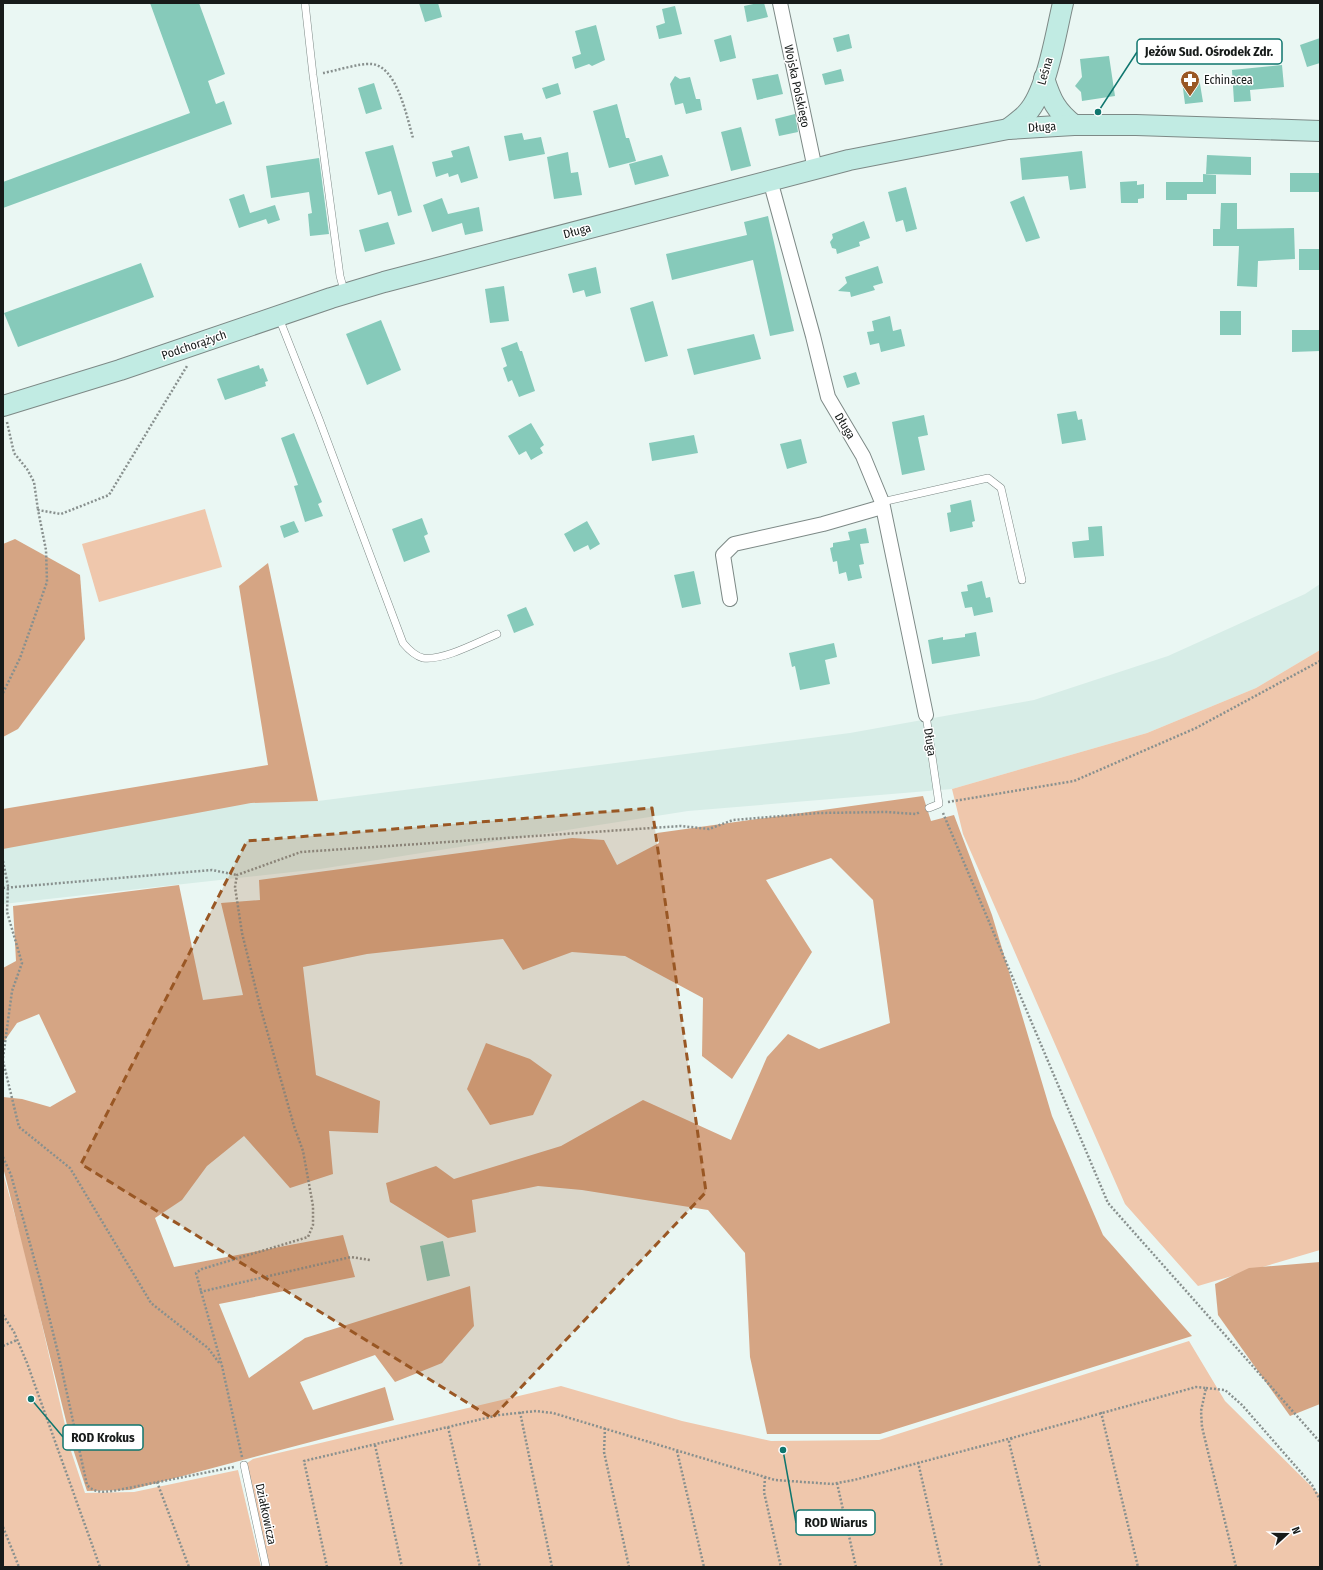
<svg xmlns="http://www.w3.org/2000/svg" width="1323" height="1570" font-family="'Fira Sans Condensed',sans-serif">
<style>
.built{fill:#d7ede7}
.green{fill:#efc7ac}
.forest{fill:#d5a584}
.building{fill:#86caba}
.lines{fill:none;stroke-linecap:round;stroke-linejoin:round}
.lane-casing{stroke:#7d8986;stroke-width:8}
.street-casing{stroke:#7d8986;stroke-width:16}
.secondary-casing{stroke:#7d8986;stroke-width:22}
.path{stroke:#88908e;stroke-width:2.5;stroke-dasharray:2 2;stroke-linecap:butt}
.lane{stroke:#fff;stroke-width:7}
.street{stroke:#fff;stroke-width:14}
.secondary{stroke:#c1ebe3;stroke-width:20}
.marked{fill:#995724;fill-opacity:0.2;stroke:#995724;stroke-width:3;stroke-dasharray:8 5;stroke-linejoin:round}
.labels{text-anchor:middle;stroke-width:3;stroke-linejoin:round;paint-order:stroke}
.street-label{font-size:12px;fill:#171b1a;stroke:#fff}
.poi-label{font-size:12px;fill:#171b1a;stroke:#fff;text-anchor:start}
.leader{fill:none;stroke:#0f766e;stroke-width:1.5}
.callout-dot{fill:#0f766e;stroke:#fff;stroke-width:1.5}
.callout{fill:#fff;stroke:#0f766e;stroke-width:1.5}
.callout-label{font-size:13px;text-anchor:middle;font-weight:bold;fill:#171b1a}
</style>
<rect width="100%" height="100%" fill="#eaf7f3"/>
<polygon class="built" points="1320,584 1320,650 1256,688 1147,733 952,789 688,811 320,869 3,904 3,829 251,803 318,801 850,733 1034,700 1168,656 1305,594"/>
<g class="green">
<polygon points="205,509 222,567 99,602 82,544"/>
<polygon points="1320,650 1320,1250 1198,1286 1125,1204 963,834 952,789 1147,733 1256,688"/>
<polygon points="3,1173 26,1255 71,1451 85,1493 134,1492 238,1470 261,1567 3,1567"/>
<polygon points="1189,1341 1225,1401 1320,1495 1320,1567 267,1567 244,1465 253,1459 561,1386 682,1421 771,1441 879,1440"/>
</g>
<g class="forest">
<polygon points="15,539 80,575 85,639 18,729 3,737 3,544"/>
<polygon points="268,563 318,801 251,803 3,849 3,809 268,765 239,586"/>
<polygon points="923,796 931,821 954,815 992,915 1052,1116 1103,1235 1192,1336 880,1434 767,1434 750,1357 745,1253 708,1210 582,1190 538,1186 472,1200 476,1232 448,1238 390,1202 386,1183 436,1166 454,1179 561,1146 643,1100 731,1140 767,1057 788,1034 819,1049 890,1023 873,900 831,858 766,880 812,952 732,1079 702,1056 703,998 625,956 572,952 523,970 503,939 367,954 303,967 316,1075 380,1101 378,1133 329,1131 333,1174 290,1188 244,1136 207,1166 182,1200 155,1218 174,1267 343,1235 355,1277 219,1304 249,1378 305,1338 470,1286 474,1326 442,1363 395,1382 375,1355 300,1382 313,1410 385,1387 394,1420 130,1490 87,1491 73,1449 3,1167 3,1097 22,1099 50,1107 76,1092 39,1014 17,1023 3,1043 3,968 16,961 13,906 179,885 203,1000 243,995 221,903 260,900 259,880 572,838 604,840 617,865 659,843 657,833"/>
<polygon points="486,1043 530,1059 552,1075 533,1115 490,1125 467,1089"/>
<polygon points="1320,1262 1320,1404 1290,1416 1218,1315 1215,1284 1249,1268"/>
</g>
<g class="building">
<polygon points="150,3 199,3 225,74 208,81 216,104 224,101 232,124 3,208 3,182 190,113"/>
<polygon points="419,3 438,3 442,17 425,22"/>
<polygon points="758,3 764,3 768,17 747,22 744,6"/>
<polygon points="675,6 682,34 659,39 656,26 665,23 662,9"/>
<polygon points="596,25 605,60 592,66 589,64 575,69 572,57 581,54 575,31"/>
<polygon points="849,34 852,48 837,52 833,38"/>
<polygon points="731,35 736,58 720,62 714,40"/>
<polygon points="1320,38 1320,63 1307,67 1300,45"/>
<polygon points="1109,56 1115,96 1082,101 1081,92 1075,86 1082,77 1080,59"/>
<polygon points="1282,65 1284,87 1250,90 1251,101 1234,102 1232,70"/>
<polygon points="841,69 844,81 825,85 822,74"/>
<polygon points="778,74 783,94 757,100 752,79"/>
<polygon points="675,76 680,79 690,77 696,99 700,99 702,110 686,114 683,103 675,105 670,84"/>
<polygon points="1199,78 1203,102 1185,104 1182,81"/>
<polygon points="374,83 382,109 366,114 358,88"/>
<polygon points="558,83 561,94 546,99 542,88"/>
<polygon points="617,104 626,138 629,138 636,161 609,168 593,111"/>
<polygon points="795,114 798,132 779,136 775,119"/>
<polygon points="741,127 751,166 731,171 721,132"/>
<polygon points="522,133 524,140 541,137 545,154 509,161 504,136"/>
<polygon points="393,145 412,212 398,216 391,191 378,195 365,152"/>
<polygon points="469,146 478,178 461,183 458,174 449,177 448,173 436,177 432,162 453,157 451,151"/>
<polygon points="1082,151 1086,188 1070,190 1068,176 1022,180 1020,158"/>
<polygon points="568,152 571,173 578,172 582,195 554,199 547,157"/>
<polygon points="662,155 669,176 635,185 629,164"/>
<polygon points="1207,155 1251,157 1251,175 1206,174"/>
<polygon points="319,158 329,234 310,236 308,214 312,213 309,192 271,198 266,166"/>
<rect x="1290" y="173" width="30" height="19"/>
<polygon points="1203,174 1216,175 1216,194 1187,194 1187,200 1166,200 1166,182 1203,182"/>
<polygon points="1137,181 1137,185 1144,184 1144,198 1138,199 1138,203 1121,203 1120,182"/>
<polygon points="906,187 917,229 906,232 903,220 896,222 888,192"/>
<polygon points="244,194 250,213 275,205 280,220 268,224 266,219 239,228 229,199"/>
<polygon points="1024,196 1040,238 1026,242 1010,202"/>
<polygon points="442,198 448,214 479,207 483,231 465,235 462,223 432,232 423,205"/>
<polygon points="1221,203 1237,203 1237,229 1294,228 1295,259 1258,261 1257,287 1237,286 1239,246 1213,246 1213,229 1220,229"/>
<polygon points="768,216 794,331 770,336 753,260 672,280 666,254 747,235 744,222"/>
<polygon points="864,221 870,238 859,242 860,246 837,254 836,249 832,248 830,242 833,238 832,234"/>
<polygon points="388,222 395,244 365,252 359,230"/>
<rect x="1299" y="249" width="21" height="21"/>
<polygon points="141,263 154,297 18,347 4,313"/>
<polygon points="878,266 883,283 873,286 875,290 851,297 850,292 838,291 847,283 845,277"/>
<polygon points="596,267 601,293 586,297 584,290 573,293 568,274"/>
<polygon points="504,286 509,321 490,323 485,289"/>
<polygon points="653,301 668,356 645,362 630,308"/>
<rect x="1220" y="311" width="21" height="24"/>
<polygon points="890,316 893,331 901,329 905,346 881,352 879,343 870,345 867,332 874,331 872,321"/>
<polygon points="381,320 401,370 367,385 346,334"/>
<polygon points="1292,330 1320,330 1320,351 1292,352"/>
<polygon points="754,334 761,359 694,375 687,349"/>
<polygon points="517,342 520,351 522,351 535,391 519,397 512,380 508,382 503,368 507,366 501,348"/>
<polygon points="259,365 260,369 263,368 268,381 265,382 266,386 225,400 217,379"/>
<polygon points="856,372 860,384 847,388 843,376"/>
<polygon points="1076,411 1078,420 1082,419 1086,440 1062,444 1057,414"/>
<polygon points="924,415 928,435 918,437 925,470 902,475 892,422"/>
<polygon points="531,423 544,445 540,448 543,453 531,460 526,451 519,455 508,436"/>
<polygon points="294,433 322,502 318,504 323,516 305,522 294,486 298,485 281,438"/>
<polygon points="694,435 698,453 652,461 649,443"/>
<polygon points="801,439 807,463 787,469 780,444"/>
<polygon points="971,500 975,521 972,522 973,527 950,532 947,513 951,512 950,505"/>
<polygon points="422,518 428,534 424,536 430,552 404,562 392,529"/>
<polygon points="294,521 299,532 284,538 280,526"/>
<polygon points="587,521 600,544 590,550 588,545 574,552 564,534"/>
<polygon points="1102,526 1104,556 1074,558 1072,542 1089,540 1088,527"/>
<polygon points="866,528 869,543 860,544 864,564 859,565 862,578 848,581 846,572 839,574 837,561 833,562 830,548 833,547 833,543 850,540 848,532"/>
<polygon points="694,571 701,604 682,608 674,575"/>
<polygon points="982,581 986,598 990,597 993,612 974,616 972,607 965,608 961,592 968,591 967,585"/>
<polygon points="526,607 534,625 514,633 507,615"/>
<polygon points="976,632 980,656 932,664 928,640 943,637 943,640 965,637 965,634"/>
<polygon points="834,643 837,657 825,660 830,684 800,690 795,666 792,667 789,653"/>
<polygon points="443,1241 450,1276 427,1281 420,1246"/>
</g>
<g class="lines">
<g class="lane-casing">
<g id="lane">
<polyline points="305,3 313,75 340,276 345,294"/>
<path d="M279 318 319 419 403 643C408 649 415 656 423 658 443 661 478 642 497 634"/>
<polyline points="882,502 988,478 1001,488 1022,580"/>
<polyline points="926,715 939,804 929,808"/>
<polyline points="244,1465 266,1567"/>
</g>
</g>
<g class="street-casing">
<g id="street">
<polyline points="780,3 815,169"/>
<polyline points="770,180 813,336 828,397 863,456 882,502 926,715"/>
<polyline points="730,599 723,555 734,544 823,524 882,507"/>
</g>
</g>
<g class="secondary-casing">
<g id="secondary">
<path d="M1044 78C1051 100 1056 111 1074 125"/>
<path d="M1008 129C1014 124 1022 119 1027 113 1047 92 1056 32 1063 3"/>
<polyline points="3,406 120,370 331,298 384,282 849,160 1008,129 1074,125 1136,125 1320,131"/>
</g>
</g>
<g class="path">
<path d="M323 73C335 71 360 63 371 64 397 65 407 118 413 138"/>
<polyline points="7,422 14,453 27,469 34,482 38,510"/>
<polyline points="3,693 20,658 47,582 46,550 38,510 61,514 109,495 187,366"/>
<polyline points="948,802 1074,781 1196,728 1320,661"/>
<polyline points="943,813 1108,1203 1320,1442"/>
<polyline points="3,861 8,886 7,912 22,963 12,991 3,1058"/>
<polyline points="3,888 212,870 237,875"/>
<polyline points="3,1061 19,1127 70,1168 151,1303 208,1348 220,1364"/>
<path d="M3 1157 11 1175 40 1280 59 1357 87 1485C95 1493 102 1492 113 1491L234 1467"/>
<polyline points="200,1292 351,1257 370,1260"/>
<polyline points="3,1315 14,1332 27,1363 100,1567"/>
<polyline points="3,1346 17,1340"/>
<polyline points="1206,1388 1225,1390 1242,1405 1312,1485 1320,1500"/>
<polyline points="520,1412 552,1567"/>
<polyline points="1101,1412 1138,1567"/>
<polyline points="448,1427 480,1567"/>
<polyline points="605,1428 604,1452 629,1567"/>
<polyline points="375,1445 402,1567"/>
<polyline points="677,1451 704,1567"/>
<polyline points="242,1457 222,1366 196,1273 202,1269 308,1237 313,1225 313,1206 303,1151 294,1126 260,1006 242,933 235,887 237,875 301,852 681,826 709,829 733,820 818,813 886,812 916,814 920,812"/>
<polyline points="918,1462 942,1567"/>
<polyline points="765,1477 764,1492 781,1567"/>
<polyline points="157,1482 189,1567"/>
<polyline points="837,1483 856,1567"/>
<polyline points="3,1527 19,1567"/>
<polyline points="327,1567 304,1461 499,1415 536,1411 553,1413 775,1480 832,1484 854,1480 1012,1438"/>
<polyline points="1040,1567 1009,1442 1012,1438 1196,1387 1206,1388 1201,1411 1202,1427 1236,1567"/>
</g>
<use href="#lane" class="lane"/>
<use href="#street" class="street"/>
<use href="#secondary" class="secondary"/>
</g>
<path class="marked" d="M652 808 706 1192 492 1418 81 1164 247 841Z"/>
<defs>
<g id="pharmacy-pin" transform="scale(1)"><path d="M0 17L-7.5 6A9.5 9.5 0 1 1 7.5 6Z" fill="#995724" stroke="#fff"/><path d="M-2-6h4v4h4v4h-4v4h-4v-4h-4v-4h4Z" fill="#fff"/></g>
</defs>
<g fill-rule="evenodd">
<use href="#pharmacy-pin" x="1190" y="80"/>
</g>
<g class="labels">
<g class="street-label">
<text transform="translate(1045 71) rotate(-74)" y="4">Leśna</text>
<text transform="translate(797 86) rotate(78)" y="4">Wojska Polskiego</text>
<text transform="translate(1042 127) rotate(-4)" y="4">Długa</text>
<text transform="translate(577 231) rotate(-15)" y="4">Długa</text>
<text transform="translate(194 345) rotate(-19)" y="4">Podchorążych</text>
<text transform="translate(845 426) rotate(59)" y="4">Długa</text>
<text transform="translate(930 742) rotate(82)" y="4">Długa</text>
<text transform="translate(266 1514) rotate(78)" y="4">Działkowicza</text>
</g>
<g class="poi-label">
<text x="1204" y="84">Echinacea</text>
</g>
</g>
<path class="leader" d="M1098 112L1137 52M31 1399L63 1437M783 1450L796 1523"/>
<g class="callout-dot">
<circle cx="1098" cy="112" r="4"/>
<circle cx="31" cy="1399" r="4"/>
<circle cx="783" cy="1450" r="4"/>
</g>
<g class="callout">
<rect x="1137" y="39" width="145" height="25" rx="4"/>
<rect x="63" y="1425" width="80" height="25" rx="4"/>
<rect x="796" y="1510" width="79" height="25" rx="4"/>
</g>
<g class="callout-label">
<text x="1209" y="56">Jeżów Sud. Ośrodek Zdr.</text>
<text x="103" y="1442">ROD Krokus</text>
<text x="836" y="1527">ROD Wiarus</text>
</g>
<rect width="1323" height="1570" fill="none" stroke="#171b1a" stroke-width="8"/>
<g transform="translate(1287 1534) rotate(69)" stroke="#ffffff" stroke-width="3" paint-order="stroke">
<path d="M0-3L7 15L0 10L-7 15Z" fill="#171b1a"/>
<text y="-6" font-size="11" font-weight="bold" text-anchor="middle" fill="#171b1a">N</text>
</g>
</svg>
